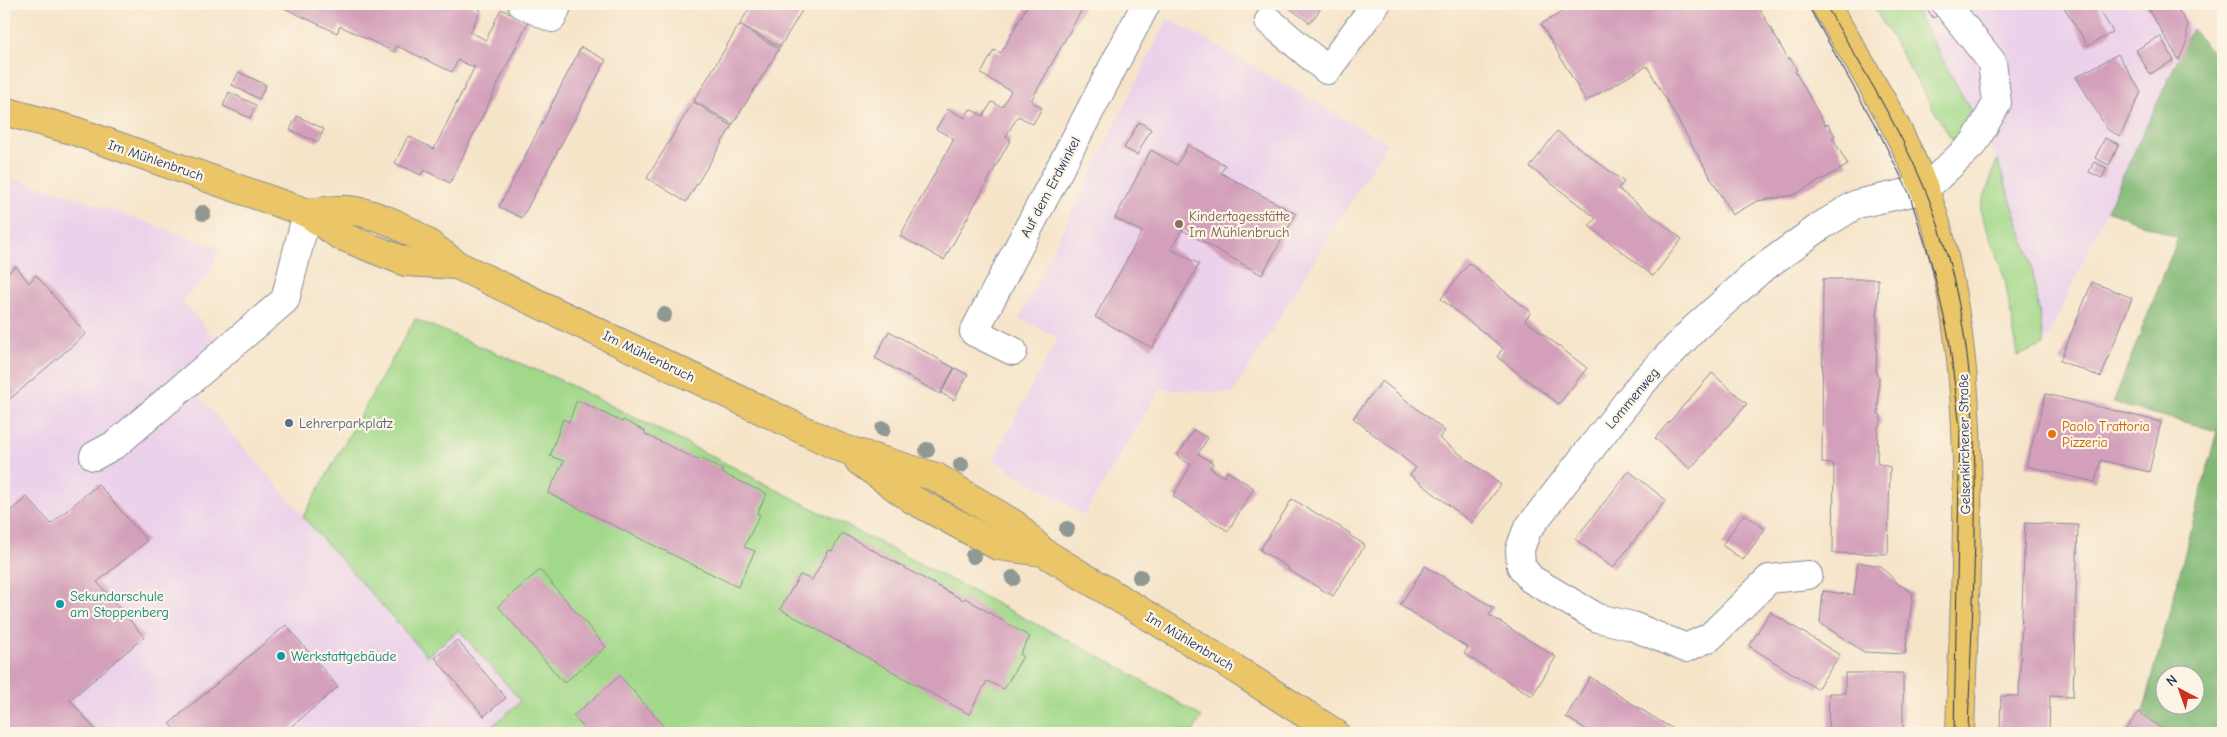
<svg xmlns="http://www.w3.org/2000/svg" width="2227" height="737" font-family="'Comic Neue',sans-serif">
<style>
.built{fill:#ecd1ea}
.green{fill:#a2d889;stroke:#5e8474}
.forest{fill:#81b875;stroke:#4e746a;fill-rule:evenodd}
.building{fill:#d39fba}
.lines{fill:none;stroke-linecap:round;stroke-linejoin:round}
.minor-casing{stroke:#888a94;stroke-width:30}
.major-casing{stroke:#888a94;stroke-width:30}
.minor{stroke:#fff;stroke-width:28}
.major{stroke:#eac669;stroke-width:28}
.tram{stroke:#1b2f5e;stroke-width:1}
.tree{fill:#909894}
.education-dot{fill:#8d6e63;stroke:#fcf5e5;stroke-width:2}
.service-dot{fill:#5c6f8a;stroke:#fcf5e5;stroke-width:2}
.food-dot{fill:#e8710a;stroke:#fcf5e5;stroke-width:2}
.culture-dot{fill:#0f9aa8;stroke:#fcf5e5;stroke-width:2}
.labels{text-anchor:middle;stroke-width:4.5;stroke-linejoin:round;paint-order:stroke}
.street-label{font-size:14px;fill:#1b2f5e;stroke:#fcf5e5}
.education-label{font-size:14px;fill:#785e54;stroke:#fcf5e5;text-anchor:start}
.service-label{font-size:14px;fill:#4e5e75;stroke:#fcf5e5;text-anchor:start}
.food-label{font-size:14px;fill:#c56008;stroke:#fcf5e5;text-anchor:start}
.culture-label{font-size:14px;fill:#0d838f;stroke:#fcf5e5;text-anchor:start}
</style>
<rect width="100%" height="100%" fill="#fcf5e5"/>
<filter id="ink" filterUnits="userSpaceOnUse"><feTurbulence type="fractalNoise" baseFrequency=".02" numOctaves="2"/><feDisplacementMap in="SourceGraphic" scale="10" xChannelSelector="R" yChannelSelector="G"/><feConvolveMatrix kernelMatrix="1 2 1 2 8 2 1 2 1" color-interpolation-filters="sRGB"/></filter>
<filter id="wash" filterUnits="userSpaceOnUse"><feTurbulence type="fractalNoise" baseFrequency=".0096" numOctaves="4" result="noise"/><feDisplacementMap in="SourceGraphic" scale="20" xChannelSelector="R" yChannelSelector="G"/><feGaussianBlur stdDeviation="1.12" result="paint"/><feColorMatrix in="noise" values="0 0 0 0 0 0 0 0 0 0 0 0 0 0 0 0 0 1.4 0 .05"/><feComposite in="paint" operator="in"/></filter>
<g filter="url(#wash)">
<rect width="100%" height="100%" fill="#f6e4c9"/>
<g class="built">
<polygon points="1912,4 2177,4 2192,29 2044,345 2031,260 1997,160"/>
<polygon points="1168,18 1387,143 1233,393 1160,389 1084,515 993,459 1058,338 1019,318"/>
<polygon points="4,176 60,192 220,248 208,277 182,300 219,344 182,377 427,656 459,629 521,702 490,728 494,733 4,733"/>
</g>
<g class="green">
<polygon points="1872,4 1912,4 1972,113 1965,138 1951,139"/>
<polygon points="1997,160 2031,260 2044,345 2018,356 2005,280 1980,210"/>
<polygon points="415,319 560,380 729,465 1121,668 1202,717 1192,733 494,733 490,728 521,701 459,630 427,656 303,517"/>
</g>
<path class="forest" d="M2192 29 2223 65V733H2169L2143 713 2217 431 2113 403 2178 238 2107 210ZM2164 674H2194V704H2164Z"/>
<g id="blocks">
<g class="building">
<polygon points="284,4 469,4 481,10 470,32 486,40 501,9 528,22 450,183 424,170 421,175 395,163 408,136 434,149 475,66 473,67 458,60 452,72 397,46 394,52 340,26 337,33 282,7"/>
<polygon points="752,4 806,4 780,47 740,24"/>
<polygon points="1028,4 1085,4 1031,101 1042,108 1033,124 1018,116 1006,136 1011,139 944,260 900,236 954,139 936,129 948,109 965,118 970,109 983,116 992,102 1002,107 1011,91 981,74 994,50 1001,53"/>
<polygon points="1284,4 1324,4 1310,23"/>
<polygon points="1576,4 1757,4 1788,59 1790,58 1797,70 1795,71 1825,125 1828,124 1835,136 1832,137 1848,165 1794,195 1757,201 1732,215 1647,66 1586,101 1541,24"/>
<polygon points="1924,4 1955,4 1933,18"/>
<polygon points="2062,4 2096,4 2113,32 2088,46"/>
<polygon points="2145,4 2175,4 2187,24 2187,40 2179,60"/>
<polygon points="739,25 779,49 733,124 694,101"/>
<polygon points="2160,36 2174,60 2150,74 2136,50"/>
<polygon points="581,47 606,60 522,218 499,207"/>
<polygon points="2118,54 2141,92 2120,136 2108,130 2076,77"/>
<polygon points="239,72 266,85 259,99 232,85"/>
<polygon points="229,92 256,105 250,118 223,106"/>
<polygon points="693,102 732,126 686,202 647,178"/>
<polygon points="297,116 324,129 318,142 290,130"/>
<polygon points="1139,122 1151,129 1137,155 1124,148"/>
<polygon points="1557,131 1624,182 1618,189 1682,239 1653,276 1589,226 1596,218 1530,167"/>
<polygon points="2105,138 2119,144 2109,165 2095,158"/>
<polygon points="1188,145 1225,165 1221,173 1296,214 1262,275 1182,230 1171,249 1199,264 1152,348 1095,317 1142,232 1115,218 1151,150 1177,165"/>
<polygon points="2094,162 2107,168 2102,178 2089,172"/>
<polygon points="1469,263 1531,312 1525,320 1587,368 1559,404 1497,357 1503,348 1441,299"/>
<polygon points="16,266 29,283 36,275 86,334 4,404 4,276"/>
<polygon points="1823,279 1878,279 1876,374 1879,377 1878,413 1881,416 1881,423 1878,426 1877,463 1890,467 1888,554 1833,553 1834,464 1822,463"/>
<polygon points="2092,282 2132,298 2101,377 2060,361"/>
<polygon points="889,331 954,368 940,394 875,358"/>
<polygon points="955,368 968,375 954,400 941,393"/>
<polygon points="1712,373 1747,404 1690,469 1655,438"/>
<polygon points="1382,381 1445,431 1439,438 1501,485 1472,523 1410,475 1416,468 1353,418"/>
<polygon points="2046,394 2161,422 2149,472 2101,460 2095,482 2026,466"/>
<polygon points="577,400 622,422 623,420 645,431 645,434 698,460 701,458 723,470 722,473 767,494 757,513 760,515 744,547 755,551 738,587 548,493 564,461 550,456 563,419 569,422"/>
<polygon points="1194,430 1208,438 1198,454 1213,463 1210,468 1224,477 1227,471 1254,488 1228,531 1173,496 1191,465 1177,456"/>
<polygon points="1629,471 1666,500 1613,568 1575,539"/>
<polygon points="98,484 147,541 97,582 144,637 70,700 98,733 4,733 4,516 27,497 51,524"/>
<polygon points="1292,499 1350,533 1349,535 1365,545 1333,596 1288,570 1289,568 1260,550"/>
<polygon points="1744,514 1765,529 1743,560 1722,545"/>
<polygon points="2025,523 2078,525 2073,697 2050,696 2049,733 2000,733 2001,696 2019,696"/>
<polygon points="842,533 963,600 965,598 1030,637 1020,654 1023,656 1004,689 987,681 969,714 780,609 800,575 812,580 829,550 832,551"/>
<polygon points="1858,562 1881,566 1898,584 1913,593 1905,654 1864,652 1820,623 1823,591 1854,595"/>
<polygon points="1425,566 1494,608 1489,615 1556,657 1532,696 1464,654 1468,648 1400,605"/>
<polygon points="540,570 606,647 564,683 498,606"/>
<polygon points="1770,612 1840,655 1817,689 1749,646"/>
<polygon points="286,625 338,687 284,733 178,733 170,723"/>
<polygon points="457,640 506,698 484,716 435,658"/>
<polygon points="1845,673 1903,673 1903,733 1851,733 1851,729 1828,728 1829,693 1845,693"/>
<polygon points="620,676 657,718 669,733 588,733 573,716"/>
<polygon points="1590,677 1658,720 1680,733 1592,733 1566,717"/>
<polygon points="2139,712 2163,730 2161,733 2123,733"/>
</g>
</g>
</g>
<g filter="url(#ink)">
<use href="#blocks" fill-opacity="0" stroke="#888a94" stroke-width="1"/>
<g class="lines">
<g class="minor-casing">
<g id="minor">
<polyline points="522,4 552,18 558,4"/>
<polyline points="1269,21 1327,70 1376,4"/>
<polyline points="1013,351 974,332 1146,4"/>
<polyline points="94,456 116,444 285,300 307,213"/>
<polyline points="1808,575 1769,579 1710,637 1686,648 1632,626 1598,618 1531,579 1521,566 1520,549 1527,530 1642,383 1695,328 1759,271 1821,226 1857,204 1925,189 1974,143 1997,103 1992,62 1946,4"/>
</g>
</g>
<g class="major-casing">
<g id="major">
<path d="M1825 4C1860 64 1899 124 1924 189 1938 222 1945 260 1952 296 1978 440 1964 588 1960 733"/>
<polyline points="4,111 72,130 307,213 339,235 406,262 457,265"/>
<path d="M307 213C320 212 336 209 349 210 391 215 425 240 457 265L841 448 936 477 1014 524 1043 552 1226 663 1335 733"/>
<polyline points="859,461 912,499 998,546 1043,552"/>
</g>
</g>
<use href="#minor" class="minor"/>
<use href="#major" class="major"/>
<g class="tram">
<polyline points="1807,4 1880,134 1909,193 1933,269 1949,339 1960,428 1954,733"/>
<path d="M1825 4C1860 64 1898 125 1925 189 1995 362 1973 552 1968 733"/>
</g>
</g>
<g class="tree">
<circle cx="203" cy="213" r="8"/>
<circle cx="664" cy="315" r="8"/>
<circle cx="883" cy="429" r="8"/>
<circle cx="927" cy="450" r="8"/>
<circle cx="961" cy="465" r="8"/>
<circle cx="1067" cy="529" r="8"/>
<circle cx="973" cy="556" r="8"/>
<circle cx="1140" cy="577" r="8"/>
<circle cx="1013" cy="578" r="8"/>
</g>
</g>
<circle class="education-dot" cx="1179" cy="224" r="5"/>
<circle class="service-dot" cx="289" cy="423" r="5"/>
<circle class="food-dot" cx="2052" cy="434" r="5"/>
<g class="culture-dot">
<circle cx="60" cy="604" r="5"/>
<circle cx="281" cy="656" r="5"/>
</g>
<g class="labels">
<g class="street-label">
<text transform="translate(156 160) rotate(19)" y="5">Im Mühlenbruch</text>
<text transform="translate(1050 187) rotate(-62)" y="5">Auf dem Erdwinkel</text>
<text transform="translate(649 356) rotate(26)" y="5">Im Mühlenbruch</text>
<text transform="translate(1632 398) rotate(-50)" y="5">Lommenweg</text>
<text transform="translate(1964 444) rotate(-91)" y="5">Gelsenkirchener Straße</text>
<text transform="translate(1190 641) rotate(31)" y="5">Im Mühlenbruch</text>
</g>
<g class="education-label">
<text x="1189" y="221">Kindertagesstätte<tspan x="1189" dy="16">Im Mühlenbruch</tspan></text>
</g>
<g class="service-label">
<text x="299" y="428">Lehrerparkplatz</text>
</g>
<g class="food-label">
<text x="2062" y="431">Paolo Trattoria<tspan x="2062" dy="16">Pizzeria</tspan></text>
</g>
<g class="culture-label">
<text x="70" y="601">Sekundarschule<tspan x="70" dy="16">am Stoppenberg</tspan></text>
<text x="291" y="661">Werkstattgebäude</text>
</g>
</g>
<rect width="2227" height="737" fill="none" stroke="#fcf5e5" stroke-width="20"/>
<g transform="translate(2180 690) rotate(319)"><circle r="24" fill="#fcf5e5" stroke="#a2a6af"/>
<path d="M0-4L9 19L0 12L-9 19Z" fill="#c8321e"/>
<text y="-8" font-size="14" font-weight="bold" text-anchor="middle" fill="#1b2f5e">N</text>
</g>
</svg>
